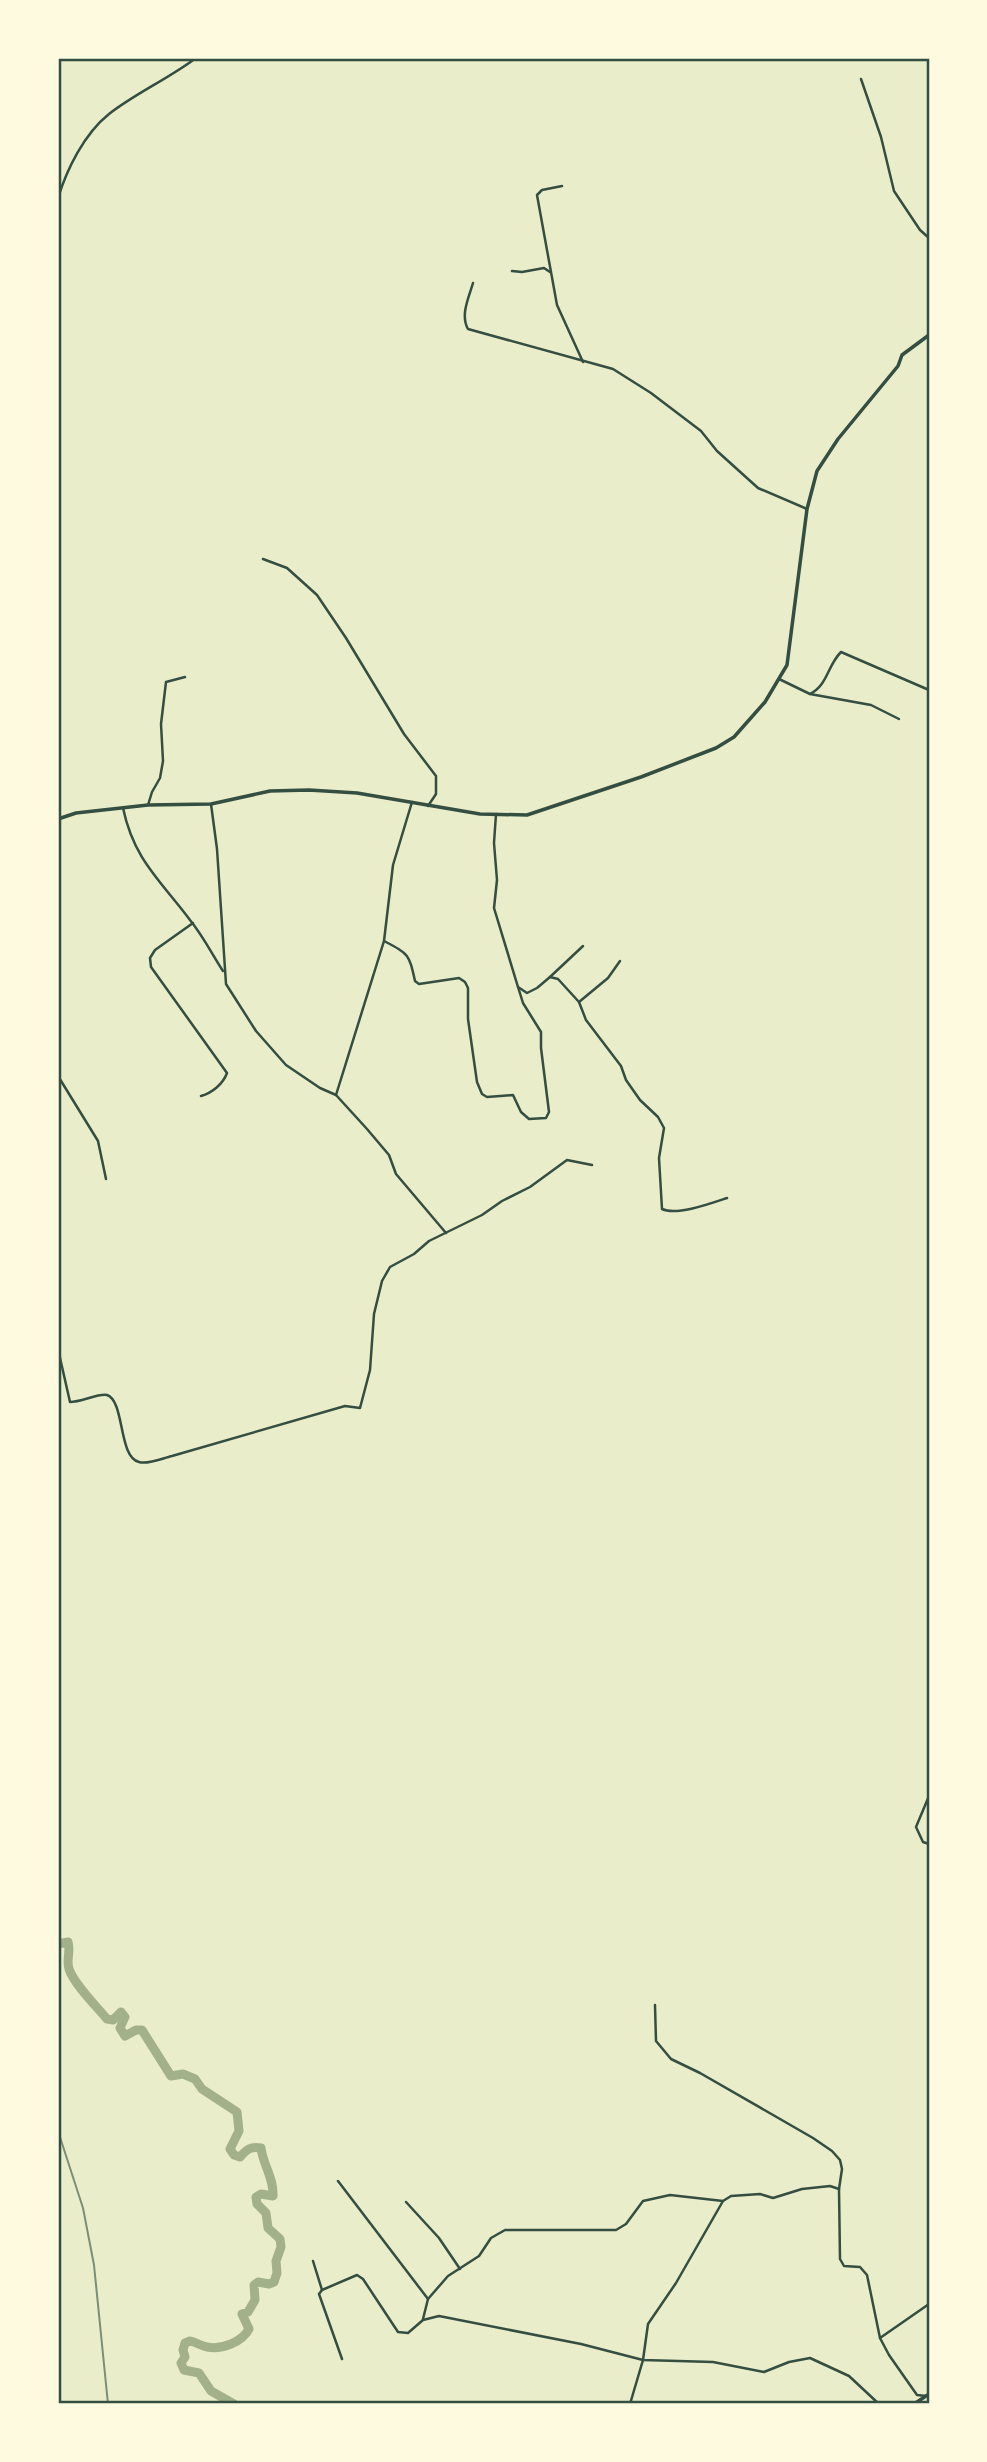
<svg xmlns="http://www.w3.org/2000/svg" width="987" height="2462" font-family="Roboto,sans-serif">
<style>
.lines{fill:none;stroke-linecap:round;stroke-linejoin:round}
.river{stroke:#a3b18a;stroke-width:9}
.minor{stroke:#344e41;stroke-width:2.5}
.tertiary{stroke:#344e41;stroke-width:3.5}
.rail{stroke:#7c8e77;stroke-width:2}
.neatline{fill:none;stroke:#344e41;stroke-width:2.5}
</style>
<rect width="100%" height="100%" fill="#e9edc9"/>
<g class="lines">
<path class="river" d="M58 1944 68 1942C71 1951 66 1959 69 1969 74 1984 96 2006 107 2019L113 2020 121 2012 125 2017 120 2028 125 2036 136 2030H142L171 2076 183 2074 195 2079 202 2089 237 2112 239 2131 230 2149 234 2155 240 2157C247 2149 251 2146 261 2148 263 2165 274 2178 273 2196L261 2194 256 2197 257 2204 266 2213 268 2228 280 2239 281 2247 276 2261 277 2273 274 2282 269 2284 258 2282 254 2285 255 2300 248 2312 242 2314 249 2329C242 2342 222 2350 207 2347 201 2346 196 2342 190 2341L185 2343 183 2350 185 2357 181 2363 184 2370 199 2373 211 2391 234 2404"/>
<g class="minor">
<polyline points="861,79 881,137 894,191 920,230 929,238"/>
<polyline points="562,186 542,190 537,195 557,305 583,362"/>
<path d="M58 198C67 169 84 134 109 114 136 93 168 79 196 58"/>
<polyline points="512,271 522,272 544,268 550,272"/>
<path d="M473 283C469 297 460 315 468 329L613 369 651 393 701 431 717 451 758 488 807 509"/>
<polyline points="263,559 287,568 317,595 346,638 404,734 436,776 436,794 428,806"/>
<polyline points="779,679 810,694 871,705 899,719"/>
<path d="M810 694C828 685 827 666 841 652L929 690"/>
<polyline points="211,804 217,849 226,984 256,1031 286,1065 320,1088 336,1095 367,1129 389,1155 396,1174 446,1233"/>
<polyline points="148,805 152,792 160,778 163,761 161,724 166,682 185,677"/>
<path d="M123 808C134 860 160 880 190 920 203 936 212 954 223 971"/>
<path d="M496 814 494 843 497 880 494 908 518 987 527 993 537 988 550 977 558 979 579 1002 586 1020 621 1066 626 1080 640 1100 658 1117 664 1128 659 1158 662 1209C677 1216 712 1203 727 1198"/>
<path d="M193 923 155 950 150 958 151 967 227 1073C223 1084 212 1093 201 1096"/>
<path d="M384 941C409 954 409 954 415 981L419 984 459 978 465 982 468 988V1019L477 1082 482 1094 487 1097 513 1095 521 1112 529 1119 546 1118 549 1112 541 1048V1032L523 1003 518 987"/>
<polyline points="550,977 583,946"/>
<polyline points="579,1002 608,978 620,961"/>
<polyline points="58,1076 98,1141 106,1179"/>
<polyline points="336,1095 384,941 393,865 412,802"/>
<path d="M58 1349 70 1402C81 1402 99 1393 107 1395 125 1401 118 1457 139 1462 148 1465 163 1458 172 1456L345 1406 360 1408 370 1370 374 1314 382 1281 390 1267 414 1254 429 1241 482 1215 502 1201 530 1187 567 1160 592 1165"/>
<polyline points="929,1796 916,1827 923,1842 929,1844"/>
<polyline points="655,2005 656,2041 671,2059 700,2073 813,2138 832,2151 840,2160 842,2169 839,2189 840,2259 844,2266 860,2267 867,2275 880,2338 889,2355 917,2395 926,2396"/>
<polyline points="338,2181 428,2299"/>
<polyline points="406,2202 439,2238 460,2269"/>
<polyline points="313,2261 322,2290 319,2294 342,2359"/>
<polyline points="322,2290 357,2275 363,2279 398,2332 408,2333 423,2320 439,2316 581,2344 643,2360 713,2362 764,2372 789,2362 810,2358 849,2376 879,2404"/>
<polyline points="423,2319 428,2299 448,2276 479,2256 491,2238 505,2230 616,2230 626,2224 643,2201 670,2195 723,2201"/>
<polyline points="880,2338 929,2304"/>
<polyline points="630,2404 643,2360 648,2324 676,2283 723,2201 731,2196 760,2194 773,2198 802,2189 830,2186 839,2189"/>
</g>
<g class="tertiary">
<polyline points="58,819 76,813 148,805 211,804 270,791 309,790 357,793 480,814 527,815 641,777 716,748 734,737 765,702 787,665 807,509 817,471 838,439 898,366 902,355 929,335"/>
<polyline points="914,2404 929,2394"/>
</g>
<polyline class="rail" points="58,2131 83,2208 94,2265 108,2404"/>
</g>
<rect width="987" height="2462" fill="none" stroke="#fefae0" stroke-width="119"/>
<rect x="60" y="60" width="868" height="2342" class="neatline"/>
</svg>
